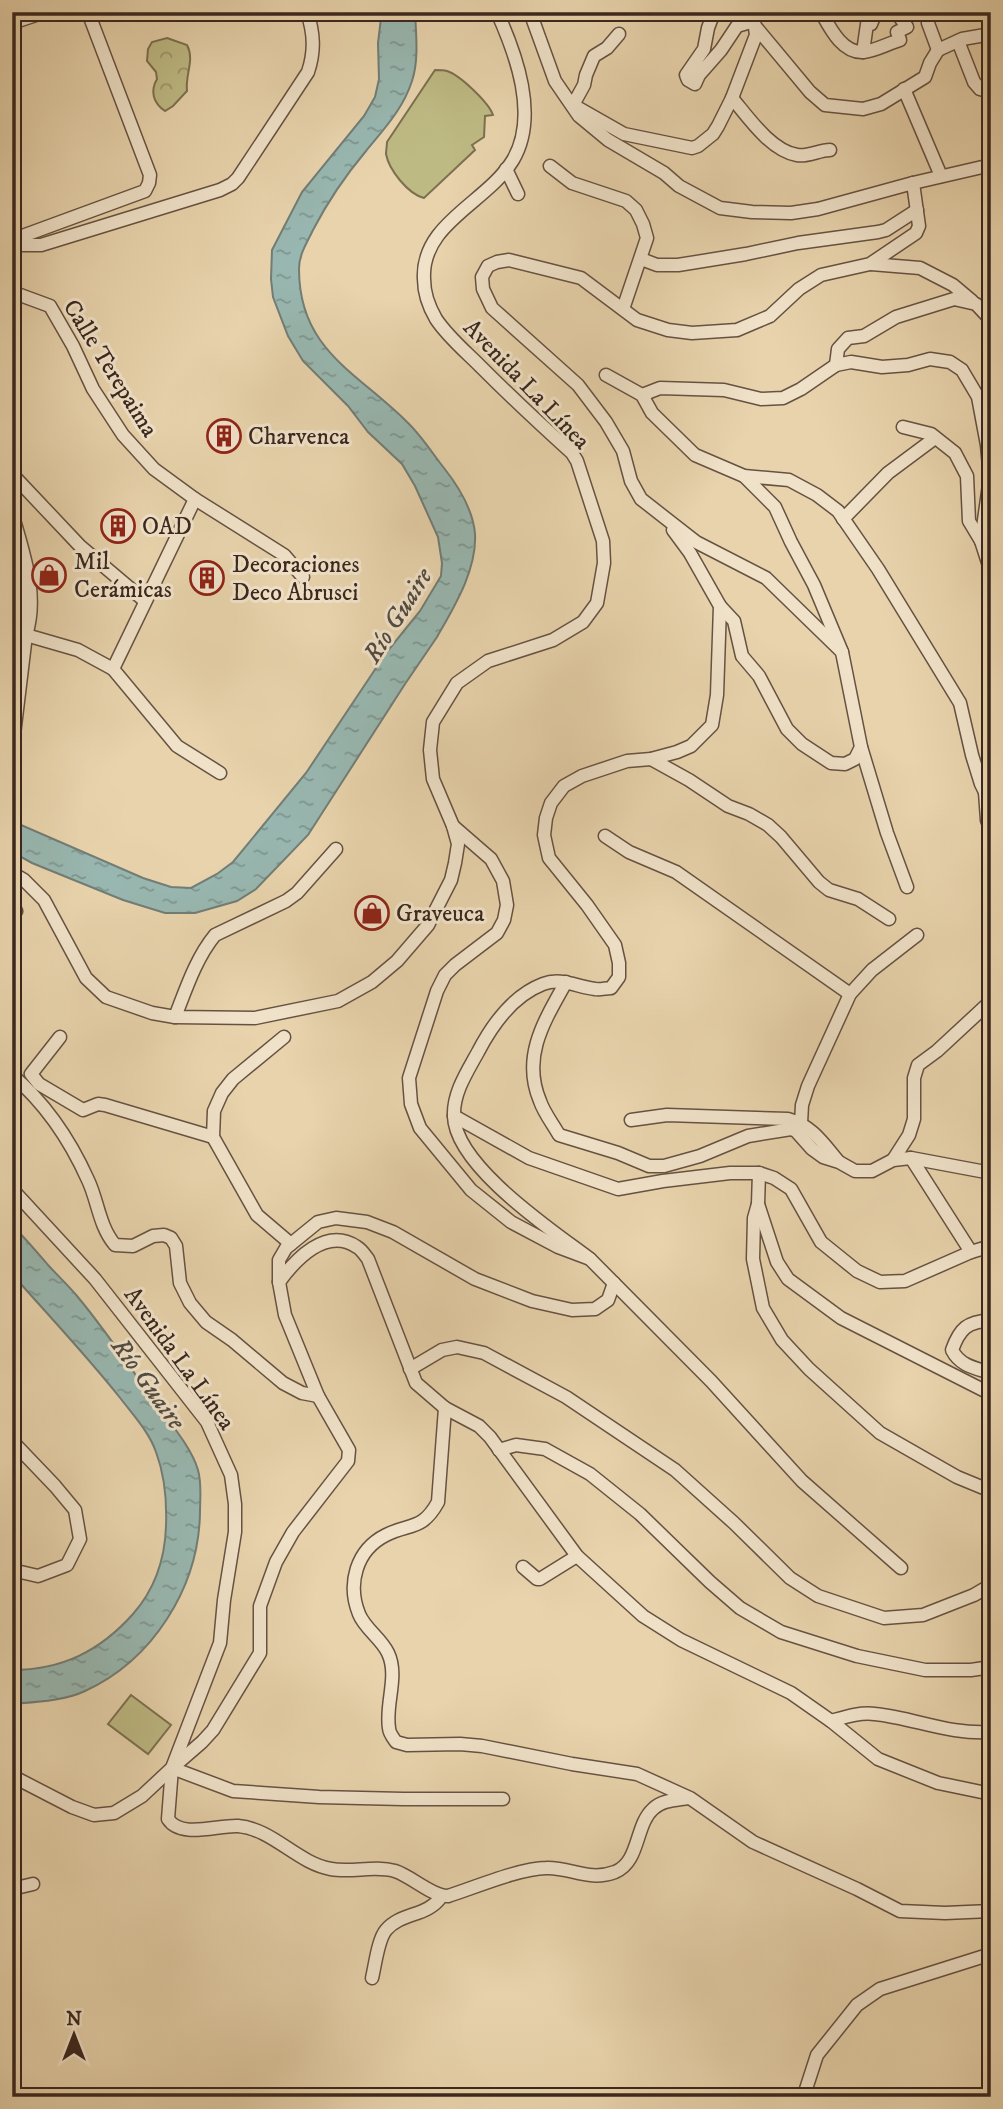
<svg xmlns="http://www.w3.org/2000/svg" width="1003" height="2109" font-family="'IM FELL DW Pica',serif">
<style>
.forest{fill:url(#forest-crowns);stroke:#7c7051;stroke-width:2}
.pitch{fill:#beba84;stroke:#7c7051;stroke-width:2}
.water{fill:url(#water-ripples);stroke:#727d76;stroke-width:2}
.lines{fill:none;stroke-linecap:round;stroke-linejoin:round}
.minor-casing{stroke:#665242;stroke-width:15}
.minor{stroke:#f0e2c9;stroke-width:12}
.labels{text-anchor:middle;stroke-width:6;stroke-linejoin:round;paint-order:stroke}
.street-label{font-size:24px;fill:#3a271e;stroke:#f0e2c9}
.poi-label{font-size:24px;fill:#3a271e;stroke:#f0e2c9;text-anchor:start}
.water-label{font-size:26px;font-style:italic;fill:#524b42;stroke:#f0e2c9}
</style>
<defs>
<pattern id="forest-crowns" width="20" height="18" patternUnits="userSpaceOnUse" patternTransform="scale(1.75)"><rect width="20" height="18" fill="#beba84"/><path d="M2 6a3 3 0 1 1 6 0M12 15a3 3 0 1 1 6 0" fill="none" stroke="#9b976b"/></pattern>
<pattern id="water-ripples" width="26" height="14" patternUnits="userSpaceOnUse" patternTransform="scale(1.75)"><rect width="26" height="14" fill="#98b7b0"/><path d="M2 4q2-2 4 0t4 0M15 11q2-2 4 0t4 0" fill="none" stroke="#7d958f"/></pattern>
</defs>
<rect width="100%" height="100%" fill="#e8d3ac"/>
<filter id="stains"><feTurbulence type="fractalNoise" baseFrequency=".00286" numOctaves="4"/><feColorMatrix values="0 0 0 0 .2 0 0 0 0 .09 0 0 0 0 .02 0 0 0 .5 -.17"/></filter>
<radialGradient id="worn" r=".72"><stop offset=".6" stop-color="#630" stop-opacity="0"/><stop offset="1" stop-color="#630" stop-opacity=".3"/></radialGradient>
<path class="forest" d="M167 38 187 45C195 60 185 74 187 91L173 106 165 111C153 103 150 91 157 79L156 72 147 61 148 49 152 42Z"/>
<g class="pitch">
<path d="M435 70C439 70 443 70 447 71 460 75 489 103 493 115L485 116 484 137 472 145 475 150 424 198C408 194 389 170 386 154 386 152 387 144 387 142Z"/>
<polygon points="131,1695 171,1725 148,1754 108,1724"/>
</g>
<g class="water">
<path d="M379 12H415C416 34 419 60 412 81 403 109 384 129 366 151 345 176 328 201 313 230 307 243 299 254 299 269 299 350 357 372 407 422 421 435 432 453 444 468 459 487 473 509 475 534 477 570 454 607 437 637L405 684 308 835 256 889 237 901 195 913H165L123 900 32 863 12 852V821L143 878 171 887 191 888 217 874 233 862 306 773 386 653 420 611 441 576 442 563 438 537 415 486 402 464 368 432 348 406 303 361 288 336 273 297 271 279 272 250 302 192 364 116 375 97 379 79 378 43 381 18Z"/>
<path d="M12 1225C25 1238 36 1251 48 1265 57 1275 68 1285 77 1296 103 1327 126 1361 149 1394 164 1416 191 1445 198 1470 202 1484 200 1498 200 1512 199 1587 153 1660 85 1691 64 1701 36 1702 12 1704V1670C62 1670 100 1651 133 1614 155 1589 165 1558 166 1526 167 1500 165 1476 156 1452 149 1432 134 1416 121 1399 87 1356 49 1316 12 1274Z"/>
</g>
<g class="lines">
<g class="minor-casing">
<g id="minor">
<polyline points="530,12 555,81 579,116 608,140 664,173 679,186 720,208 752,212 791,213 818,209 913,183 991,165"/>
<path d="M821 12C830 28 842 53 863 52 875 51 889 43 900 40L897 32 907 27 899 16V12"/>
<polyline points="928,12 928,23 938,50"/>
<polyline points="12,23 45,12"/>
<polyline points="755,26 810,92 825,105 863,109 881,104 925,77 930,63 938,50 962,39 991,34"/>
<polyline points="619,34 607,48 594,56 586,75 584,85 573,105 624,134 692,148 698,146 713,134 718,126 732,98 756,35 754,21 737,26 721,50 699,75 695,84 688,80 686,75 704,49 708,28 714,12"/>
<polyline points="958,41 974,82 980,89 991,92"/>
<polyline points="863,52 867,24 871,24 876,12"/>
<polyline points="904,89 941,176"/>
<path d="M732 98C748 117 771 151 797 155 808 157 819 150 830 150"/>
<polyline points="550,166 572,183 626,201 636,210 643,224 647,238 623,309"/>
<polyline points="506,169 518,194"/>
<polyline points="12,218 17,245"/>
<polyline points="17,238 145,191 149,183 150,175 88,12"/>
<path d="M12 248 17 245H41L220 190 232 184 238 178 308 72C315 51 314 33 307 12"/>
<polyline points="641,259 657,265 678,265 746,254 798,243 878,232 886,230 917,210"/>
<polyline points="871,264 920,268 953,285 972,301"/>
<polyline points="12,292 50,306 73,346 93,389 123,435 154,469 195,499 284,555 303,577"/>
<polyline points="836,365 838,349 848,338 864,336 896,317 954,299 976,304 991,320"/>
<polyline points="606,375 642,395 652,413 695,455 744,476 789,480 817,495 838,511 878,569 960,703 972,755 981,784 985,792 991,795"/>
<polyline points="642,395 660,388 724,390 761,399 783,398 801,389 836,365 851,362 882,367 908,365 930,359 950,362 962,370 978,397 987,445 990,478 981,541"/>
<polyline points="903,427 931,434 955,453 967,476 969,521 981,541 991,572"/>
<polyline points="12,474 80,546 145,601"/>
<path d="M12 513C23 552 39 595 26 635L12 751"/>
<polyline points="843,519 888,473 935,438"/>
<polyline points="12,560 20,588 25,624"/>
<polyline points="720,606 734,621 742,656 759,676 787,729 802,744 831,763 845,764 855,759 861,747 842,652 814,585 791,542 775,507 744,476"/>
<polyline points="12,633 26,635 78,650 113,669 177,746 220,773"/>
<polyline points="842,652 766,578 696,542 641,499 631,481 623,451 606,422 578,385 492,308 483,289 482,277 488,266 497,262 509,260 581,278 637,320 668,330 692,333 737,330 770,316 799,289 821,275 870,264 916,233 919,226 913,183"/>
<polyline points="113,669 195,499"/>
<polyline points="861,747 887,833 907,887"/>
<polyline points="651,759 689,780 728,806 749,814 768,825 781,837 819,882 829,890 858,899 889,919"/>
<polyline points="985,792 987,820 991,831"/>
<polyline points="453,826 491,859 503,881 507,905 504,920 497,933 455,965 445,975 437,991 409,1078 411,1104 420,1128 471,1190 511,1222 558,1247 590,1259 711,1381 802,1481 901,1568"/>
<polyline points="605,836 629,852 676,872 850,994"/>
<path d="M12 873 24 880 44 900 86 978 106 997 152 1013 175 1017 255 1018 338 1001 372 982 397 961 428 925 451 880 455 863 458 844 453 826 433 779 430 750 433 722 457 683 488 661 553 640 583 622 597 603 604 563 603 541 577 461 572 453C541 425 510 396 480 366 465 351 448 337 436 319 429 307 424 293 424 279 421 223 487 203 513 160 539 116 516 54 497 12"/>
<polyline points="12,903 16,911 12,916"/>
<path d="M566 982C545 1020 521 1056 540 1101 544 1113 553 1124 559 1135L618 1153 649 1166H664L700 1156 748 1136 791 1129 796 1131 812 1149 823 1157 839 1162 855 1171H872L893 1160 911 1158 991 1173"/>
<path d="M175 1017C186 989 196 958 215 935L286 901 297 893 336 849"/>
<polyline points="60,1037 31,1074 39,1084 83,1110 98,1104 105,1105 213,1137"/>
<polyline points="284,1037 233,1079 222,1093 214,1111 213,1137 257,1215 291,1244"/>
<path d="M12 1075C45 1103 70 1140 88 1180 98 1201 99 1226 115 1245L133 1246 153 1236 164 1235 171 1238 176 1246 180 1283 190 1303 206 1322 232 1340 283 1383 302 1393 318 1396"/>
<polyline points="454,1116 529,1158 618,1189 663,1181 730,1173 759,1173 774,1178 791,1189 821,1242 857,1271 880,1282 905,1281 971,1252 991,1246"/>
<path d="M631 1120 667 1115 788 1119C811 1125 823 1143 838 1161"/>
<polyline points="801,1123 802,1105 808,1086 850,994 872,970 917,935"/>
<polyline points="911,1158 971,1252"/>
<polyline points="893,1160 909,1135 914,1119 914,1078 918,1065 937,1051 991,1001"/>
<polyline points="759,1173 758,1204 777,1262 788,1279 841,1318 991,1394"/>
<polyline points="12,1189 95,1279 207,1422 231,1475 235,1504 235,1532 224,1600 220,1643 172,1768 142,1796 114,1813 94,1815 72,1807 12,1776"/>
<polyline points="758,1204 754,1218 753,1259 763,1308 782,1340 809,1369 880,1433 957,1477 991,1491"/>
<path d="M590 1259C553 1231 455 1166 454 1116 453 1093 467 1072 478 1052 492 1025 514 995 543 984 561 977 577 987 595 989 600 990 606 988 611 988L619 977V963L615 945 587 905 549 858 544 835 546 818 551 803 564 786 582 776 627 761 651 759 677 752 691 746 712 725 717 695 720 606 690 553 673 530"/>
<path d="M279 1282C295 1260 326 1226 357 1247 361 1249 365 1255 368 1259L416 1383 445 1408 479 1426 490 1437 577 1556 643 1616 681 1640 791 1693 831 1721 878 1759 938 1783 991 1794"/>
<path d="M991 1320C967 1322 960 1328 952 1350 960 1366 975 1368 991 1373"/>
<polyline points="410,1369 442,1350 457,1347 484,1353 566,1397 675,1470 734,1523 790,1578 818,1596 884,1618 923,1615 974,1595 991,1585"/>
<path d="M445 1408 438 1502C422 1531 410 1523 386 1535 356 1550 347 1584 359 1614 365 1629 381 1638 388 1653 399 1676 385 1704 389 1728 389 1732 393 1738 396 1742L407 1745 460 1744 482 1746 572 1764 637 1774 690 1798 753 1842 857 1889 900 1911 945 1913 991 1911"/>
<polyline points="12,1441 55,1486 75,1510 80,1539 67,1565 38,1576 12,1570"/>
<polyline points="499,1450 516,1445 545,1449 590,1474 640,1514 710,1582 740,1608 781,1632 857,1656 925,1670 971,1670 991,1667"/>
<polyline points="523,1567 537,1579 540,1579 577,1556"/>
<path d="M831 1721C845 1717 860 1712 875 1714 914 1718 950 1735 991 1732"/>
<polyline points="172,1768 202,1742 213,1730 260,1653 260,1606 276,1562 293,1532 348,1461 349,1450 318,1396 285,1315 279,1282 279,1260 286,1248 318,1222 336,1218 367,1222 393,1232 475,1279 532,1301 572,1310 595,1309 608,1300 614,1283"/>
<path d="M172 1768 168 1819C181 1839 217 1825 238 1826 273 1829 297 1863 331 1869 352 1873 374 1865 395 1871 411 1876 433 1897 448 1896 473 1888 521 1868 546 1868 571 1867 588 1882 615 1872 640 1862 635 1825 653 1809 662 1800 676 1800 688 1798"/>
<polyline points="172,1768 233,1791 319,1797 403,1799 503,1799"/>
<polyline points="12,1889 33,1884"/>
<path d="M372 1978C375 1966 378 1939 386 1930 401 1912 427 1917 441 1897"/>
<polyline points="808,2097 806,2089 817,2055 857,2005 880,1989 991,1954"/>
</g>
</g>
<use href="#minor" class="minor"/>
</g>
<defs>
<g id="building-ring" transform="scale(1.75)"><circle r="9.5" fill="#f0e2c9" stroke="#8f2418" stroke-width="1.5"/><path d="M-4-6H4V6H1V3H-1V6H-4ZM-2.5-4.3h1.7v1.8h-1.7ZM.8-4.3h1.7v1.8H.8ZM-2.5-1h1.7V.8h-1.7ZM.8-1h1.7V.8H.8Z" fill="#8f2418"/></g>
<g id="shop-ring" transform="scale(1.75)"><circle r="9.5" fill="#f0e2c9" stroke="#8f2418" stroke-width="1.5"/><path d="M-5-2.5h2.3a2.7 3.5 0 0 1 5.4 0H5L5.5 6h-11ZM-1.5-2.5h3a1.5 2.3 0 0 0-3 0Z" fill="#8f2418"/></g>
</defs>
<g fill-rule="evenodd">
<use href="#building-ring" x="224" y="436"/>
<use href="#building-ring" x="118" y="526"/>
<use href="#shop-ring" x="49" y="575"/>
<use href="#building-ring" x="207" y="578"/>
<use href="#shop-ring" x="372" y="913"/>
</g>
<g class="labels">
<g class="street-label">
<text transform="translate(111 368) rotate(58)" y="8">Calle Terepaima</text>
<text transform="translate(527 384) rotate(46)" y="8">Avenida La Línea</text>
<text transform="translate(180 1358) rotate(54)" y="8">Avenida La Línea</text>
</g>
<g class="poi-label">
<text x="248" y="444">Charvenca</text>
<text x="142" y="534">OAD</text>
<text x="74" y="569">Mil<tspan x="74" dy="28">Cerámicas</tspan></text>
<text x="232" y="572">Decoraciones<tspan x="232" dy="28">Deco Abrusci</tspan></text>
<text x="396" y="921">Graveuca</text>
</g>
<g class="water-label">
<text transform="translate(397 615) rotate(-58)" y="9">Río Guaire</text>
<text transform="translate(149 1383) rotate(54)" y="9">Río Guaire</text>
</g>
</g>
<rect width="1003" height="2109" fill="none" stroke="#e8d3ac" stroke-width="42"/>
<rect x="14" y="14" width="975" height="2081" fill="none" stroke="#3a271e" stroke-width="3.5"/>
<rect x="21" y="21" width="961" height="2067" fill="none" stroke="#3a271e" stroke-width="2"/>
<g transform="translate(74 2035)" stroke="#f0e2c9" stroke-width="5" paint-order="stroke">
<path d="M0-5L12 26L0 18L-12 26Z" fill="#3a271e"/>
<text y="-10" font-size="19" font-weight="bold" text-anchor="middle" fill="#3a271e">N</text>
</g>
<rect width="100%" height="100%" filter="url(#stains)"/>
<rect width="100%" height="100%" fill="url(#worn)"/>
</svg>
